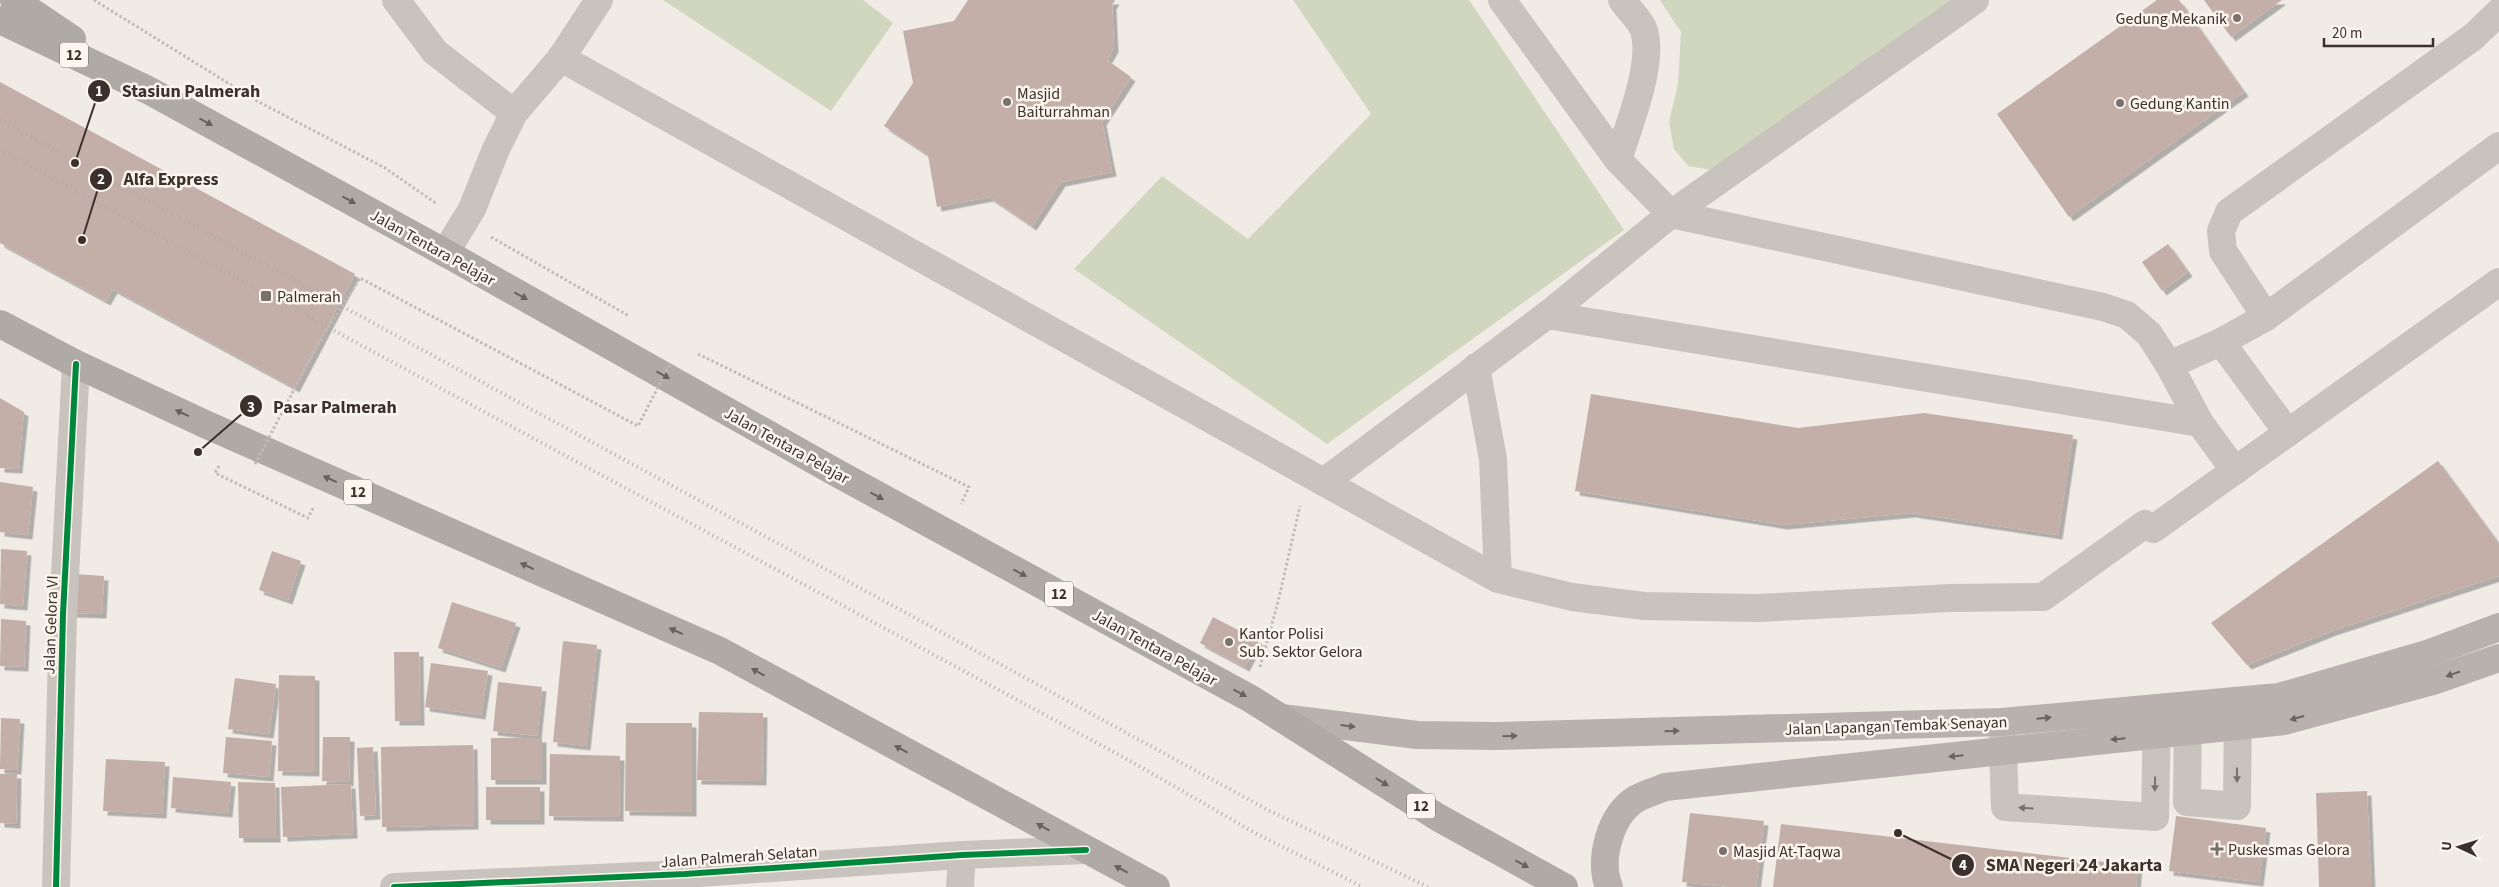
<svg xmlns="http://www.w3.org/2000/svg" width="2499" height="887" font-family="'Source Sans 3',sans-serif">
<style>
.green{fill:#d1d6bf}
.building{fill:#c3afa7;filter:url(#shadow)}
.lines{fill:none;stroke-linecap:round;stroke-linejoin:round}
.path{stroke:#c2bbb6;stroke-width:3;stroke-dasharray:2.5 2.5;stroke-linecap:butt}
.minor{stroke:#c9c3be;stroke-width:28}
.major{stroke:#b8b1ad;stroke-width:28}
.highway{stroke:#afaaa4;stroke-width:28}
.rail{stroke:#b1aca8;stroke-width:4;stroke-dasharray:1 4;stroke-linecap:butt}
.path-bridge{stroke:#c2bbb6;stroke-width:3;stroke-dasharray:2.5 2.5;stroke-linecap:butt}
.cycleway-casing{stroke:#fbf5ee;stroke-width:9}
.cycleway{stroke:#00873e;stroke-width:6}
.oneway{fill:#69615b}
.oneway2{fill:#6d645f}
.oneway3{fill:#7b726d}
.poi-dot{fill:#7a716c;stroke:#fbf5ee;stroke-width:2}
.labels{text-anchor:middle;stroke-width:5;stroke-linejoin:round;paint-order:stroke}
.shield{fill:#fbf5ee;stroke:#756b66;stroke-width:1}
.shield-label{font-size:15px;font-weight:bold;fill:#3b302b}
.poi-label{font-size:16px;fill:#3b302b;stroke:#fbf5ee;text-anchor:start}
.street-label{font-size:16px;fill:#3b302b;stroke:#fbf5ee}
.leader{fill:none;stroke:#3b302b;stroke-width:2}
.callout-dot{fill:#3b302b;stroke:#fbf5ee;stroke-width:2}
.mark-label{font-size:15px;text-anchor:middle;font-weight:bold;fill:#fff}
.callout-label{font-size:18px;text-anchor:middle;font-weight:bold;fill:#3b302b;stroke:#fbf5ee;stroke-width:5;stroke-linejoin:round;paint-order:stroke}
</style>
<defs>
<filter id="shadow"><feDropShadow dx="4.5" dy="4.5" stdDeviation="0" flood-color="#0004"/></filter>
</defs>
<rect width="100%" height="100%" fill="#f0ebe5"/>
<g class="green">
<polygon points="663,0 863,0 893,23 831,111"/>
<polygon points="1293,0 1469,0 1624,230 1327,444 1074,269 1162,176 1248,239 1371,114"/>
<polygon points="1660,0 1951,0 1713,170 1688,166 1674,149 1669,122 1678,84 1681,32"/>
</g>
<g class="building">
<polygon points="968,0 1115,0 1112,5 1114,48 1107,60 1131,77 1102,121 1112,172 1061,182 1032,226 989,197 937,207 928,155 884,126 913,83 903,31 954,21"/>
<polygon points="2157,0 2179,0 2244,92 2069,217 1997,114"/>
<polygon points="2204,0 2282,0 2231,37"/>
<polygon points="0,82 355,274 295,388 113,289 106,301 0,243"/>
<polygon points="2168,244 2188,272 2162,291 2142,262"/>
<polygon points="1591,394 1798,428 1924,413 2073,435 2058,535 1911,513 1783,525 1575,491"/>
<polygon points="0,398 24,412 18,469 0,468"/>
<polygon points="2438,461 2499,544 2499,576 2332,631 2247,665 2211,623"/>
<polygon points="0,482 33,487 28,535 0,532"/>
<polygon points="1,549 27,551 23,606 0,604"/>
<polygon points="272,551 301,561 288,600 259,590"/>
<polygon points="74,574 104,576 102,614 72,613"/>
<polygon points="452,602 516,623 501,668 438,648"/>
<polygon points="1213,617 1259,641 1245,667 1200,643"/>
<polygon points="1,619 26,621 24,667 0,666"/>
<polygon points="563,641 597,645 586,746 553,742"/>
<polygon points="394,652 419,652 420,721 395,721"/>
<polygon points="431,663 488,671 481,715 425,707"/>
<polygon points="279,675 315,676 315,772 278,771"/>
<polygon points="235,678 276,684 269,734 228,729"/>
<polygon points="498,682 542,687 537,736 493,731"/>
<polygon points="699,712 763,713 762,781 697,780"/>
<polygon points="1,718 20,719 17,770 0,769"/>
<polygon points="626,723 692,723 692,812 625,811"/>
<polygon points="226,737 272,741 269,777 223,773"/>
<polygon points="323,737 350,737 349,782 322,781"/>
<rect x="491" y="738" width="51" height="42"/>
<polygon points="473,745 474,825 382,827 381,747"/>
<polygon points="373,747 376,815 360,816 357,748"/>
<polygon points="550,754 620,756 619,817 549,816"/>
<polygon points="106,759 165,762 162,814 103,811"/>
<polygon points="0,774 17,774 16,824 0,823"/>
<polygon points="173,777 231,782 228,813 171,808"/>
<polygon points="238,782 275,783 276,838 239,838"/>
<polygon points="351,784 353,834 283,837 281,787"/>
<rect x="486" y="787" width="54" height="33"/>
<polygon points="2367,791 2371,887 2319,887 2316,793"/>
<polygon points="1690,813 1764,821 1756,887 1731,887 1682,882"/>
<polygon points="2176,816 2266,828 2259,882 2169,871"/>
<polygon points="1781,824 2138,866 2136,887 1773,887"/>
</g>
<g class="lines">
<g class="path">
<polyline points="94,0 257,101 385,168 437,204"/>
<polyline points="491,237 629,316"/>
<polyline points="698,354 969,487 961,504"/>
<polyline points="219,466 215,473 308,518 314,506"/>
<polyline points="1260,667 1278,602 1300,506"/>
</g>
<g class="minor">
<polyline points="396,0 435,52 514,113"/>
<polyline points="1502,0 1618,160 1671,214 2103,307 2127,315 2149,334 2169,365 2200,423 2235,471"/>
<polyline points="561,58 1498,579 1572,597 1644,606 1758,608 1951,598 2043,597 2145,524 2153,529 2499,282"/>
<path d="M1618 160C1628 127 1656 60 1643 28 1639 19 1628 9 1622 0"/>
<polyline points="445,253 472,209 496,149 514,113 561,58 599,0"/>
<polyline points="1547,315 2200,423"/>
<polyline points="2266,317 2223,251 2221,231 2229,212 2473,37 2499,12"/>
<polyline points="2221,342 2288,433"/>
<polyline points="2169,365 2221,342 2266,317 2499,146"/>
<polyline points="1476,367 1493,459 1498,579"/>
<polyline points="1325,481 1547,315 1671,214 1975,0"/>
<polyline points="2188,707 2187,802 2237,806 2238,704"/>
<polyline points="2002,722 2005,807 2155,817 2157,712"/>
<polyline points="56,887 63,614 76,364"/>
<polyline points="394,887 685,874 962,855 1086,850"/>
<polyline points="960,887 962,855"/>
</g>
<g class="major">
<polyline points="1282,718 1417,735 1495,736 2002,722 2279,697 2427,654 2499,627"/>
<path d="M1609 887C1598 860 1610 815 1636 799 1645 794 1656 791 1665 787L2284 721 2433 681 2499 658"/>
</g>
<g class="highway">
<polyline points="14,0 72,39"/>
<polyline points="0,20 148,90 451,256 835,472 1251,699 1439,818 1564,887"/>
<polyline points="0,324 76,364 207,425 720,651 1156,887"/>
</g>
<g class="rail">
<polyline points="0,120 1270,811 1428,887"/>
<polyline points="0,150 1134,763 1255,833 1363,887"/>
</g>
<polyline class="path-bridge" points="255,464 317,346 360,278 638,426 670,364"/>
<g class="cycleway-casing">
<g id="cycleway">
<polyline points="56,887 63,614 76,364"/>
<polyline points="394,887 685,874 962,855 1086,850"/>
</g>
</g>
<use href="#cycleway" class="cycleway"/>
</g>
<defs><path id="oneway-solid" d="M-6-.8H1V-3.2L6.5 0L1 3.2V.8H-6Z" transform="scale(1.25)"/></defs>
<g class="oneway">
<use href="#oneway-solid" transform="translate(206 122) rotate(29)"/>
<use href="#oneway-solid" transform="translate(349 200) rotate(29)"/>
<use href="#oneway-solid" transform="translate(521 296) rotate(29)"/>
<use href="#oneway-solid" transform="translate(663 375) rotate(29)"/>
<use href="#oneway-solid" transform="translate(182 413) rotate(-155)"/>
<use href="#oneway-solid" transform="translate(330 479) rotate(-156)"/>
<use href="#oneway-solid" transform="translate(877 496) rotate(29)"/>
<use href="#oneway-solid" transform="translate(527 566) rotate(-156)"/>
<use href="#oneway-solid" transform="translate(1020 573) rotate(28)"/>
<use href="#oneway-solid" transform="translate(676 631) rotate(-156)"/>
<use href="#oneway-solid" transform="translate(758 672) rotate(-151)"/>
<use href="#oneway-solid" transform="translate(1240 693) rotate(29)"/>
<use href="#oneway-solid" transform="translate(901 749) rotate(-151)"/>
<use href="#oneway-solid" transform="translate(1382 782) rotate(32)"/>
<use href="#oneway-solid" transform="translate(1043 827) rotate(-151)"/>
<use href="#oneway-solid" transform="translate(1522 864) rotate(29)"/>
<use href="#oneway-solid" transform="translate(1121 869) rotate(-152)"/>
</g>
<g class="oneway2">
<use href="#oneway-solid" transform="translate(2453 674) rotate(161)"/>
<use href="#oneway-solid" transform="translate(2044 718) rotate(-5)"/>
<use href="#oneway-solid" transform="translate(2297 718) rotate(165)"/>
<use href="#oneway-solid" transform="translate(1348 726) rotate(7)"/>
<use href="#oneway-solid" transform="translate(1672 731) rotate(-2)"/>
<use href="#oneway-solid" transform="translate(1510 736) rotate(-2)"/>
<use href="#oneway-solid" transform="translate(2118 739) rotate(174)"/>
<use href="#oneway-solid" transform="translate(1956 756) rotate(174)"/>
</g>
<g class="oneway3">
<use href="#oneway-solid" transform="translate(2237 775) rotate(90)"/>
<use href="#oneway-solid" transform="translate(2155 784) rotate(91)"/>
<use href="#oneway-solid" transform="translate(2026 808) rotate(-176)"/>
</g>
<g class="poi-dot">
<circle cx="2237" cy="18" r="5"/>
<circle cx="1007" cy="102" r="5"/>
<circle cx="2120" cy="103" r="5"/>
<rect x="260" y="290" width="12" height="12" rx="2.5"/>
<circle cx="1229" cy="642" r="5"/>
<path d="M2214.5 841.5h5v5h5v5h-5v5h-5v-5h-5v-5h5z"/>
<circle cx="1723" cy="851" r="5"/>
</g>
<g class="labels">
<g class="shield">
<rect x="60" y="42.5" width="28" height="25" rx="4"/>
<rect x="344" y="479.5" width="28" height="25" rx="4"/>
<rect x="1045" y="581.5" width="28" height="25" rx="4"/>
<rect x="1407" y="793.5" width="28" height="25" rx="4"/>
</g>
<g class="shield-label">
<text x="74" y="60">12</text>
<text x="358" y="497">12</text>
<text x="1059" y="599">12</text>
<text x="1421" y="811">12</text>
</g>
<g class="poi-label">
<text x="2227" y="24" text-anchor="end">Gedung Mekanik</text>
<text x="1017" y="99">Masjid<tspan x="1017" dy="18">Baiturrahman</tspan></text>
<text x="2130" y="109">Gedung Kantin</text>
<text x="277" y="302">Palmerah</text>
<text x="1239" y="639">Kantor Polisi<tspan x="1239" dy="18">Sub. Sektor Gelora</tspan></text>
<text x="2228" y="855">Puskesmas Gelora</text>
<text x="1733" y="857">Masjid At-Taqwa</text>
</g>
<g class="street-label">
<text transform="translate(433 247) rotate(29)" y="6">Jalan Tentara Pelajar</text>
<text transform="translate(787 445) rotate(29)" y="6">Jalan Tentara Pelajar</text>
<text transform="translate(50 625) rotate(-88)" y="6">Jalan Gelora VI</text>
<text transform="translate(1155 647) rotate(29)" y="6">Jalan Tentara Pelajar</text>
<text transform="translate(1896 725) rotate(-2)" y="6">Jalan Lapangan Tembak Senayan</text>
<text transform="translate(739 856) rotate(-4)" y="6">Jalan Palmerah Selatan</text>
</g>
</g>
<path class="leader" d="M75 163L99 91M82 240L101 179M198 452L251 406M1898 833L1963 865"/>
<g class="callout-dot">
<circle cx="75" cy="163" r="5"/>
<circle cx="82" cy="240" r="5"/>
<circle cx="198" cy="452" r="5"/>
<circle cx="1898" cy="833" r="5"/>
<circle cx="99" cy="91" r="12"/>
<circle cx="101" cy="179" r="12"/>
<circle cx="251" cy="406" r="12"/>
<circle cx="1963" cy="865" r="12"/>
</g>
<g class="mark-label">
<text x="99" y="96">1</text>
<text x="101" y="184">2</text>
<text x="251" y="412">3</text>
<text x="1963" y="870">4</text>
</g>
<g class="callout-label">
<text x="191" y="97">Stasiun Palmerah</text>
<text x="171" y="185">Alfa Express</text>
<text x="335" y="413">Pasar Palmerah</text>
<text x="2074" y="871">SMA Negeri 24 Jakarta</text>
</g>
<g transform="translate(2459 847) rotate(274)" stroke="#fbf5ee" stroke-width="4" paint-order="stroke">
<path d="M0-4L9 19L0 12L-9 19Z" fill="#3b302b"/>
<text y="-8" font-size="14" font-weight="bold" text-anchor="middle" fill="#3b302b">U</text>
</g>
<path d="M2324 38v8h109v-8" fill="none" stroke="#3b302b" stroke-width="2.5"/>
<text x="2332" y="38" font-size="15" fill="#3b302b" stroke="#fbf5ee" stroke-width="4" paint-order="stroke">20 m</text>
</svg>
